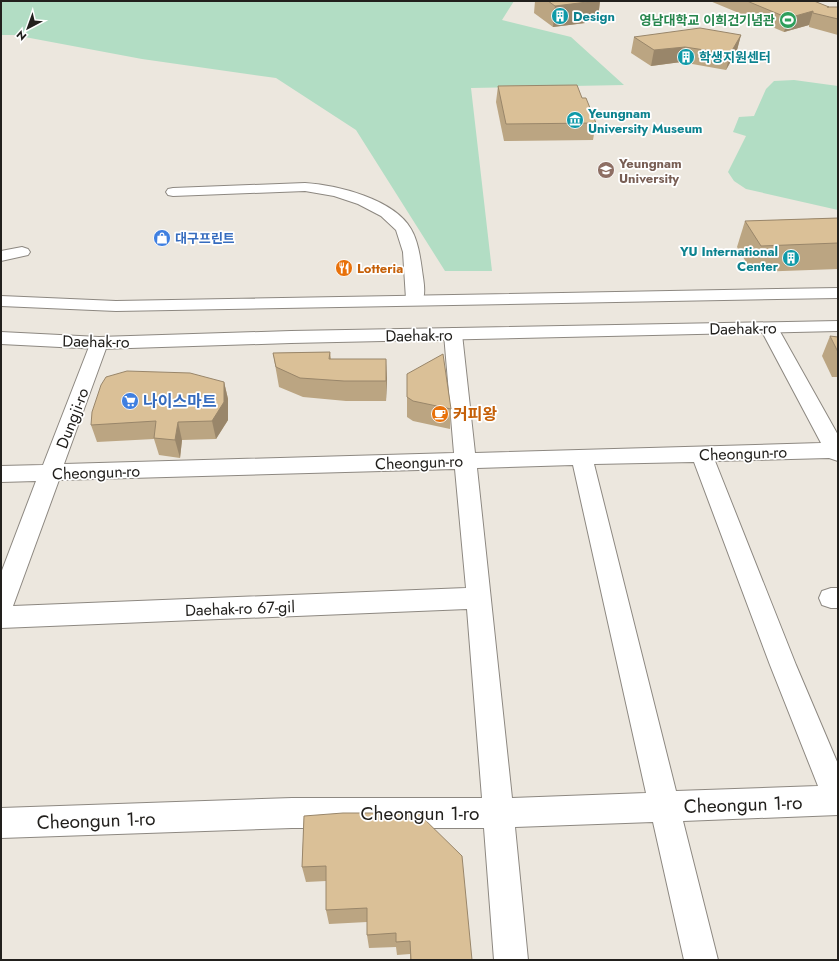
<svg xmlns="http://www.w3.org/2000/svg" width="839" height="961" font-family="Jost,'Noto Sans KR',sans-serif">
<style>
.green{fill:#b2ddc4}
.lines{fill:none;stroke-linecap:round;stroke-linejoin:round}
.minor-casing{stroke:#8d8881;stroke-width:2}
.secondary-casing{stroke:#8d8881;stroke-width:2}
.minor{fill:#fff;fill-rule:evenodd}
.secondary{fill:#fff;fill-rule:evenodd}
.wall{fill:#bba582}
.shaded-wall{fill:#99866a}
.building{fill:#dac097;stroke:#99866a}
.labels{text-anchor:middle;stroke-width:3.5;stroke-linejoin:round;paint-order:stroke}
.far-culture-label{font-size:13px;font-weight:bold;fill:#0d838f;stroke:#fff;text-anchor:start}
.far-leisure-label{font-size:13px;font-weight:bold;fill:#27864d;stroke:#fff;text-anchor:end}
.far-education-label{font-size:13px;font-weight:bold;fill:#785e54;stroke:#fff;text-anchor:start}
.far-shop-label{font-size:13px;font-weight:bold;fill:#366cbe;stroke:#fff;text-anchor:start}
.far-food-label{font-size:13px;font-weight:bold;fill:#c56008;stroke:#fff;text-anchor:start}
.street-label{font-size:16px;fill:#22201d;stroke:#fff}
.shop-label{font-size:16px;font-weight:bold;fill:#366cbe;stroke:#fff;text-anchor:start}
.food-label{font-size:16px;font-weight:bold;fill:#c56008;stroke:#fff;text-anchor:start}
.near-street-label{font-size:19px;fill:#22201d;stroke:#fff}
</style>
<rect width="100%" height="100%" fill="#ece7de"/>
<g class="green">
<polygon points="1,1 514,1 502,20 571,37 624,85 471,88 492,271 445,271 356,130 276,78 142,59 14,35 1,35"/>
<polygon points="794,80 838,86 838,210 746,189 734,181 728,172 746,136 733,132 739,117 754,116 766,89 774,81"/>
</g>
<g class="lines">
<g class="minor-casing">
<g id="minor">
<path d="M305 183C337 185 394 199 411 229 418 241 420 256 422 270 423 279 427 295 421 303L415 304 409 303 406 299 403 252 396 230 381 216 358 204 334 196 305 191 173 196 168 195 166 192 168 189 173 188Z"/>
<polygon points="22,247 28,249 30,252 28,255 1,261 1,251"/>
<path d="M769 323 775 324 778 328 838 435V461L829 458 715 461 796 665 838 764V815L683 821 718 960H684L653 822 515 827 528 960H494L484 828H292L1 838V808L292 798H482L467 609 1 628V573L36 481 1 482V466L43 465 92 339 99 337 106 339 108 343 64 464 454 453 444 334 446 330 453 328 460 330 462 334 475 453 821 443 760 328 763 324ZM694 462 770 665 818 786 676 791 594 464ZM573 465 646 793 512 798 477 468ZM455 469 466 588 13 606 59 480Z"/>
<polygon points="831,588 838,588 838,608 831,608 822,605 819,598 822,591"/>
</g>
</g>
<g class="secondary-casing">
<g id="secondary">
<polygon points="838,288 838,298 116,311 1,306 1,296 116,301"/>
<polygon points="838,321 838,331 291,343 99,349 1,344 1,332 99,337 291,331"/>
</g>
</g>
<use href="#minor" class="minor"/>
<use href="#secondary" class="secondary"/>
</g>
<g class="wall">
<polygon points="535,1 600,1 598,18 585,20 585,23 553,27 534,13"/>
<polygon points="710,1 814,1 829,7 838,7 838,35 809,27 809,25 784,32"/>
<polygon points="741,35 737,50 726,70 681,62 651,66 631,53 634,37"/>
<polygon points="498,86 582,98 596,123 593,140 504,141 496,102"/>
<polygon points="838,218 838,269 752,272 737,247 745,221"/>
<polygon points="830,336 838,352 838,377 832,377 822,356"/>
<polygon points="330,352 331,359 387,378 386,401 346,401 303,397 279,387 273,353"/>
<polygon points="407,374 451,409 450,429 413,421 407,417"/>
<polygon points="224,382 228,399 228,420 216,439 182,440 180,458 159,455 154,439 97,442 91,425"/>
<polygon points="304,816 472,960 410,960 410,954 397,955 396,947 369,948 367,935 367,922 329,924 326,910 326,881 306,882 302,867"/>
</g>
<g class="shaded-wall">
<polygon points="584,1 600,1 598,18 585,20 585,23 553,27 555,6"/>
<polygon points="813,11 809,25 784,32 788,18"/>
<polygon points="741,35 737,50 726,70 730,54"/>
<polygon points="685,47 681,62 651,66 654,50"/>
<polygon points="386,359 387,378 386,401"/>
<polygon points="224,382 228,399 228,420 216,439 212,421"/>
<polygon points="178,422 182,440 180,458 175,440"/>
</g>
<g class="building">
<polygon points="548,1 586,1 587,2 555,6"/>
<polygon points="747,1 814,1 829,7 827,7 838,7 838,19 813,13 813,11 788,18"/>
<polygon points="700,28 741,35 730,54 685,47 654,50 634,37"/>
<polygon points="577,85 582,98 586,98 596,123 506,124 498,86"/>
<polygon points="838,218 838,243 761,246 745,221"/>
<polygon points="830,336 838,337 838,352"/>
<polygon points="330,352 329,359 386,359 386,381 344,381 300,378 276,367 273,353"/>
<polygon points="443,354 451,409 413,401 407,397 407,374"/>
<polygon points="127,371 190,373 224,382 224,402 212,421 178,422 175,440 154,438 156,421 91,425 92,412 101,385 106,377"/>
<polygon points="343,813 418,813 462,856 472,960 411,960 410,941 396,942 396,933 367,935 367,908 326,910 326,866 302,867 304,816"/>
</g>
<defs>
<g id="building-disc" transform="scale(0.9)"><circle r="9.5" fill="#0f9aa8" stroke="#fff"/><path d="M-4-6H4V6H1V3H-1V6H-4ZM-2.5-4.3h1.7v1.8h-1.7ZM.8-4.3h1.7v1.8H.8ZM-2.5-1h1.7V.8h-1.7ZM.8-1h1.7V.8H.8Z" fill="#fff"/></g>
<g id="stadium-disc" transform="scale(0.9)"><circle r="9.5" fill="#2e9e5b" stroke="#fff"/><path d="M0-5a6.5 5 0 1 0 0 10a6.5 5 0 1 0 0-10ZM-3.5-1.8h7v3.6h-7Z" fill="#fff"/></g>
<g id="museum-disc" transform="scale(0.9)"><circle r="9.5" fill="#0f9aa8" stroke="#fff"/><path d="M0-6L6-3V-2H-6V-3ZM-5-1h2V3h-2ZM-1-1h2V3h-2ZM3-1h2V3H3ZM-6 4H6V6H-6Z" fill="#fff"/></g>
<g id="university-disc" transform="scale(0.9)"><circle r="9.5" fill="#8d6e63" stroke="#fff"/><path d="M0-5L7-2L0 1L-7-2ZM-4 1L0 2.5L4 1V4Q0 6-4 4Z" fill="#fff"/></g>
<g id="shop-disc" transform="scale(0.9)"><circle r="9.5" fill="#3f7fe0" stroke="#fff"/><path d="M-5-2.5h2.3a2.7 3.5 0 0 1 5.4 0H5L5.5 6h-11ZM-1.5-2.5h3a1.5 2.3 0 0 0-3 0Z" fill="#fff"/></g>
<g id="restaurant-disc" transform="scale(0.9)"><circle r="9.5" fill="#e8710a" stroke="#fff"/><path d="M-5-6h1v4h1v-4h1v4h1v-4h1v5L-1.5 .5V6h-2V.5L-5-1ZM5-6V6H3V1.5H1.5Q1.5-4 5-6Z" fill="#fff"/></g>
<g id="supermarket-disc" transform="scale(0.9)"><circle r="9.5" fill="#3f7fe0" stroke="#fff"/><path d="M-6-5.5h2.5l.6 2H6L4.5 2H-2.5L-4.4-4H-6ZM-1.5 3.2a1.3 1.3 0 1 0 .1 0ZM3 3.2a1.3 1.3 0 1 0 .1 0Z" fill="#fff"/></g>
<g id="cafe-disc" transform="scale(0.9)"><circle r="9.5" fill="#e8710a" stroke="#fff"/><path d="M-5.5-4.5H6V0H3Q3 3.5 0 3.5H-2.5Q-5.5 3.5-5.5 0ZM3-3.2v2h1.7v-2ZM-6 4.5H4V6H-6Z" fill="#fff"/></g>
</defs>
<g fill-rule="evenodd">
<use href="#building-disc" x="560" y="16"/>
<use href="#stadium-disc" x="788" y="20"/>
<use href="#building-disc" x="686" y="57"/>
<use href="#museum-disc" x="575" y="120"/>
<use href="#university-disc" x="606" y="170"/>
<use href="#shop-disc" x="162" y="238"/>
<use href="#building-disc" x="791" y="258"/>
<use href="#restaurant-disc" x="344" y="268"/>
<use href="#supermarket-disc" x="130" y="401"/>
<use href="#cafe-disc" x="440" y="414"/>
</g>
<g class="labels">
<g class="far-culture-label">
<text x="573" y="21">Design</text>
<text x="699" y="62">학생지원센터</text>
<text x="588" y="118">Yeungnam<tspan x="588" dy="15">University Museum</tspan></text>
<text x="778" y="256" text-anchor="end">YU International<tspan x="778" dy="15">Center</tspan></text>
</g>
<g class="far-leisure-label">
<text x="775" y="25">영남대학교 이희건기념관</text>
</g>
<g class="far-education-label">
<text x="619" y="168">Yeungnam<tspan x="619" dy="15">University</tspan></text>
</g>
<g class="far-shop-label">
<text x="175" y="243">대구프린트</text>
</g>
<g class="far-food-label">
<text x="357" y="273">Lotteria</text>
</g>
<g class="street-label">
<text transform="translate(743 328) rotate(-1)" y="6">Daehak-ro</text>
<text transform="translate(419 335) rotate(-1)" y="6">Daehak-ro</text>
<text transform="translate(96 341) rotate(1)" y="6">Daehak-ro</text>
<text transform="translate(72 418) rotate(-69)" y="6">Dungji-ro</text>
<text transform="translate(743 453) rotate(-2)" y="6">Cheongun-ro</text>
<text transform="translate(419 462) rotate(-2)" y="6">Cheongun-ro</text>
<text transform="translate(96 472) rotate(-2)" y="6">Cheongun-ro</text>
<text transform="translate(240 608) rotate(-2)" y="6">Daehak-ro 67-gil</text>
</g>
<g class="shop-label">
<text x="143" y="407">나이스마트</text>
</g>
<g class="food-label">
<text x="453" y="420">커피왕</text>
</g>
<g class="near-street-label">
<text transform="translate(743 804) rotate(-2)" y="7">Cheongun 1-ro</text>
<text x="420" y="820">Cheongun 1-ro</text>
<text transform="translate(96 820) rotate(-2)" y="7">Cheongun 1-ro</text>
</g>
</g>
<rect width="839" height="961" fill="none" stroke="#22201d" stroke-width="4"/>
<g transform="translate(28 28) rotate(221)" stroke="#ffffff" stroke-width="3" paint-order="stroke">
<path d="M0-3L7 15L0 10L-7 15Z" fill="#22201d"/>
<text y="-6" font-size="11" font-weight="bold" text-anchor="middle" fill="#22201d">N</text>
</g>
</svg>
